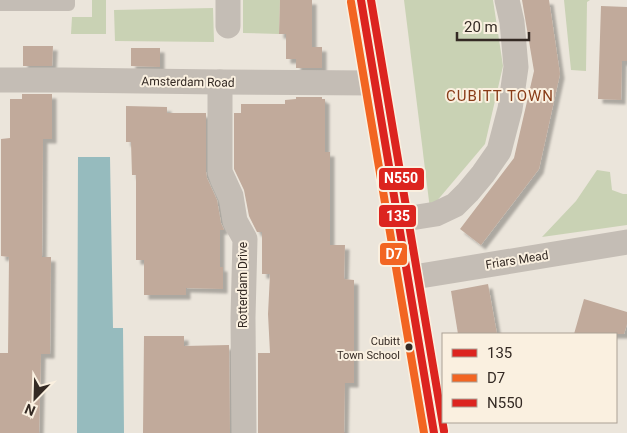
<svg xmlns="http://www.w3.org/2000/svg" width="627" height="433" font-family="Roboto,sans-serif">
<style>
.green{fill:#c9d2b4}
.water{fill:#96bbbe}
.building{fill:#c1aa9b;filter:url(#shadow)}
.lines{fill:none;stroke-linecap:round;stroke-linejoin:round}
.service{stroke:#c4bdb5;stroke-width:12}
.minor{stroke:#c4bdb5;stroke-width:25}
.primary{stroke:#b2aba4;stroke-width:28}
.bus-1-casing{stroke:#faf0e0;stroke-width:11}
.bus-2-casing{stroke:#faf0e0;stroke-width:11}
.bus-3-casing{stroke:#faf0e0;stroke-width:11}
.bus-1{stroke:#dc241f;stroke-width:8}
.bus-2{stroke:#f26522;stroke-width:8}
.bus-3{stroke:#dc241f;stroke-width:8}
.bus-dot{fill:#342a24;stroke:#faf0e0;stroke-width:2}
.labels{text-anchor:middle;stroke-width:4;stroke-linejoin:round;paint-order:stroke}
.bus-label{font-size:11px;fill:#342a24;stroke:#faf0e0;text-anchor:end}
.street-label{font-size:12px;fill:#342a24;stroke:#faf0e0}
.quarter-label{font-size:15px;letter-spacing:1px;fill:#883b17;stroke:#faf0e0}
.line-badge{stroke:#faf0e0;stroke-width:2}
.badge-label{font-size:14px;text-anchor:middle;font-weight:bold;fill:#fff}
</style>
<defs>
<filter id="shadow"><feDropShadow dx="4.5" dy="4.5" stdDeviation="1" flood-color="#0004"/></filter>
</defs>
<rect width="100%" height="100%" fill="#ebe5db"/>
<g class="green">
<polygon points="92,0 106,0 106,34 71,34 72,17 92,17"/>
<polygon points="243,0 280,0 279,34 243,33"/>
<polygon points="404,0 493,0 503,66 485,144 430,209"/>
<polygon points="564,0 590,0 587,2 586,71 571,70"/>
<polygon points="213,8 214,42 115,41 114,10"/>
<polygon points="597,170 610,172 612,190 623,194 627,194 627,225 542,237 576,201"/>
</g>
<polygon class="water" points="78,157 110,157 113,328 123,328 124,433 77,433"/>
<g class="building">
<polygon points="280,0 312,0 312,47 322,47 322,68 296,68 296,59 286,59 286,34 279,34"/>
<polygon points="522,0 549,0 560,74 539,169 481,245 460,229 514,158 534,71"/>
<polygon points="601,6 627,7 627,61 622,61 621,100 598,99"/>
<polygon points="23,46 53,46 52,66 23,66"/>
<polygon points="131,48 160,48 160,67 131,66"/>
<polygon points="22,94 52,94 52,139 43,139 42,257 51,257 50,354 41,354 39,433 0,433 0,353 8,353 9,257 1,256 1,139 10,138 10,99 22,99"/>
<polygon points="296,97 322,97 322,99 325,99 325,152 330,152 330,245 345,245 344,279 354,280 354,383 345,383 344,433 258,433 258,353 270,353 268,314 270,274 262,274 262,232 257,232 249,216 244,190 234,169 234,113 241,113 241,104 285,104 285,100 296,99"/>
<polygon points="126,106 167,107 167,113 206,113 206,172 207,178 217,200 221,223 224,230 220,230 220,267 223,267 223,289 186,288 186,295 144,295 144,260 136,260 136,175 132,175 131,142 126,142"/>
<polygon points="488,284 497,334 458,334 451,291"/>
<polygon points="584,299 627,312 627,324 624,334 574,334"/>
<polygon points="144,336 184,336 184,346 229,345 230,433 143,433"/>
</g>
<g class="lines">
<polyline class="service" points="0,5 69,5 69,0"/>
<g class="minor">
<polyline points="228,0 228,26"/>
<polyline points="0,80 64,80 220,82 375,83"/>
<polyline points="220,82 220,172 231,196 235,221 245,239 243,318 244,433"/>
<polyline points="398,220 436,214 455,205 468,192 483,174 499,151 510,109 516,67 512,22 507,0"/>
<polyline points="408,278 627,242"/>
</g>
<polyline class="primary" points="361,0 434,433"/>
<g class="bus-1-casing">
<polyline id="bus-1" points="361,0 434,433"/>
</g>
<g class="bus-2-casing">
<polyline id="bus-2" points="351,2 424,433"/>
</g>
<g class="bus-3-casing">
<polyline id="bus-3" points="371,0 444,431"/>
</g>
<use href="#bus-1" class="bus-1"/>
<use href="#bus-2" class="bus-2"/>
<use href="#bus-3" class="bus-3"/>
</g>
<circle class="bus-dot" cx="409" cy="347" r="4.5"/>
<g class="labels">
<g class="bus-label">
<text x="400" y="345">Cubitt<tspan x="400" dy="14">Town School</tspan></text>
</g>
<g class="street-label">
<text transform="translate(188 82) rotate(1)" y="4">Amsterdam Road</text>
<text transform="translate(517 260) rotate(-9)" y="4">Friars Mead</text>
<text transform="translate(243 285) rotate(-90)" y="4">Rotterdam Drive</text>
</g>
<g class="quarter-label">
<text x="500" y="101">CUBITT TOWN</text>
</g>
</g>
<g class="line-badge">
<rect x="378" y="167" width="47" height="24" rx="5" fill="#dc241f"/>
<rect x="378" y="204" width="39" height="24" rx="5" fill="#dc241f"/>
<rect x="379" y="242" width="29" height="24" rx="5" fill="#f26522"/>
</g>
<g class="badge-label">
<text x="401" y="183">N550</text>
<text x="398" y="221">135</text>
<text x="394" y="259">D7</text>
</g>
<rect x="442" y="333" width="175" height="90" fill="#faf0e0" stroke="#aba195"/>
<rect x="452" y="349" width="25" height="8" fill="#dc241f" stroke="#aba195"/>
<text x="487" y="358" font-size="15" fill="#342a24">135</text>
<rect x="452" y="374" width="25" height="8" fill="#f26522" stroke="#aba195"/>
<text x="487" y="383" font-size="15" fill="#342a24">D7</text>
<rect x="452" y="399" width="25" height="8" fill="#dc241f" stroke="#aba195"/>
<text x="487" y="408" font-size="15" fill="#342a24">N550</text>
<g transform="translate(35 398) rotate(203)" stroke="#faf0e0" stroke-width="4" paint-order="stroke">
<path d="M0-4L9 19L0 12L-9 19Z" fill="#342a24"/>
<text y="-8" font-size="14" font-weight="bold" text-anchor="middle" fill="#342a24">N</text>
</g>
<path d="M457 32v8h72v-8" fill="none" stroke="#342a24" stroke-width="2.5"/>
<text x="464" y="32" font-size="15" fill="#342a24" stroke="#faf0e0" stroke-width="4" paint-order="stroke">20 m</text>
</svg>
